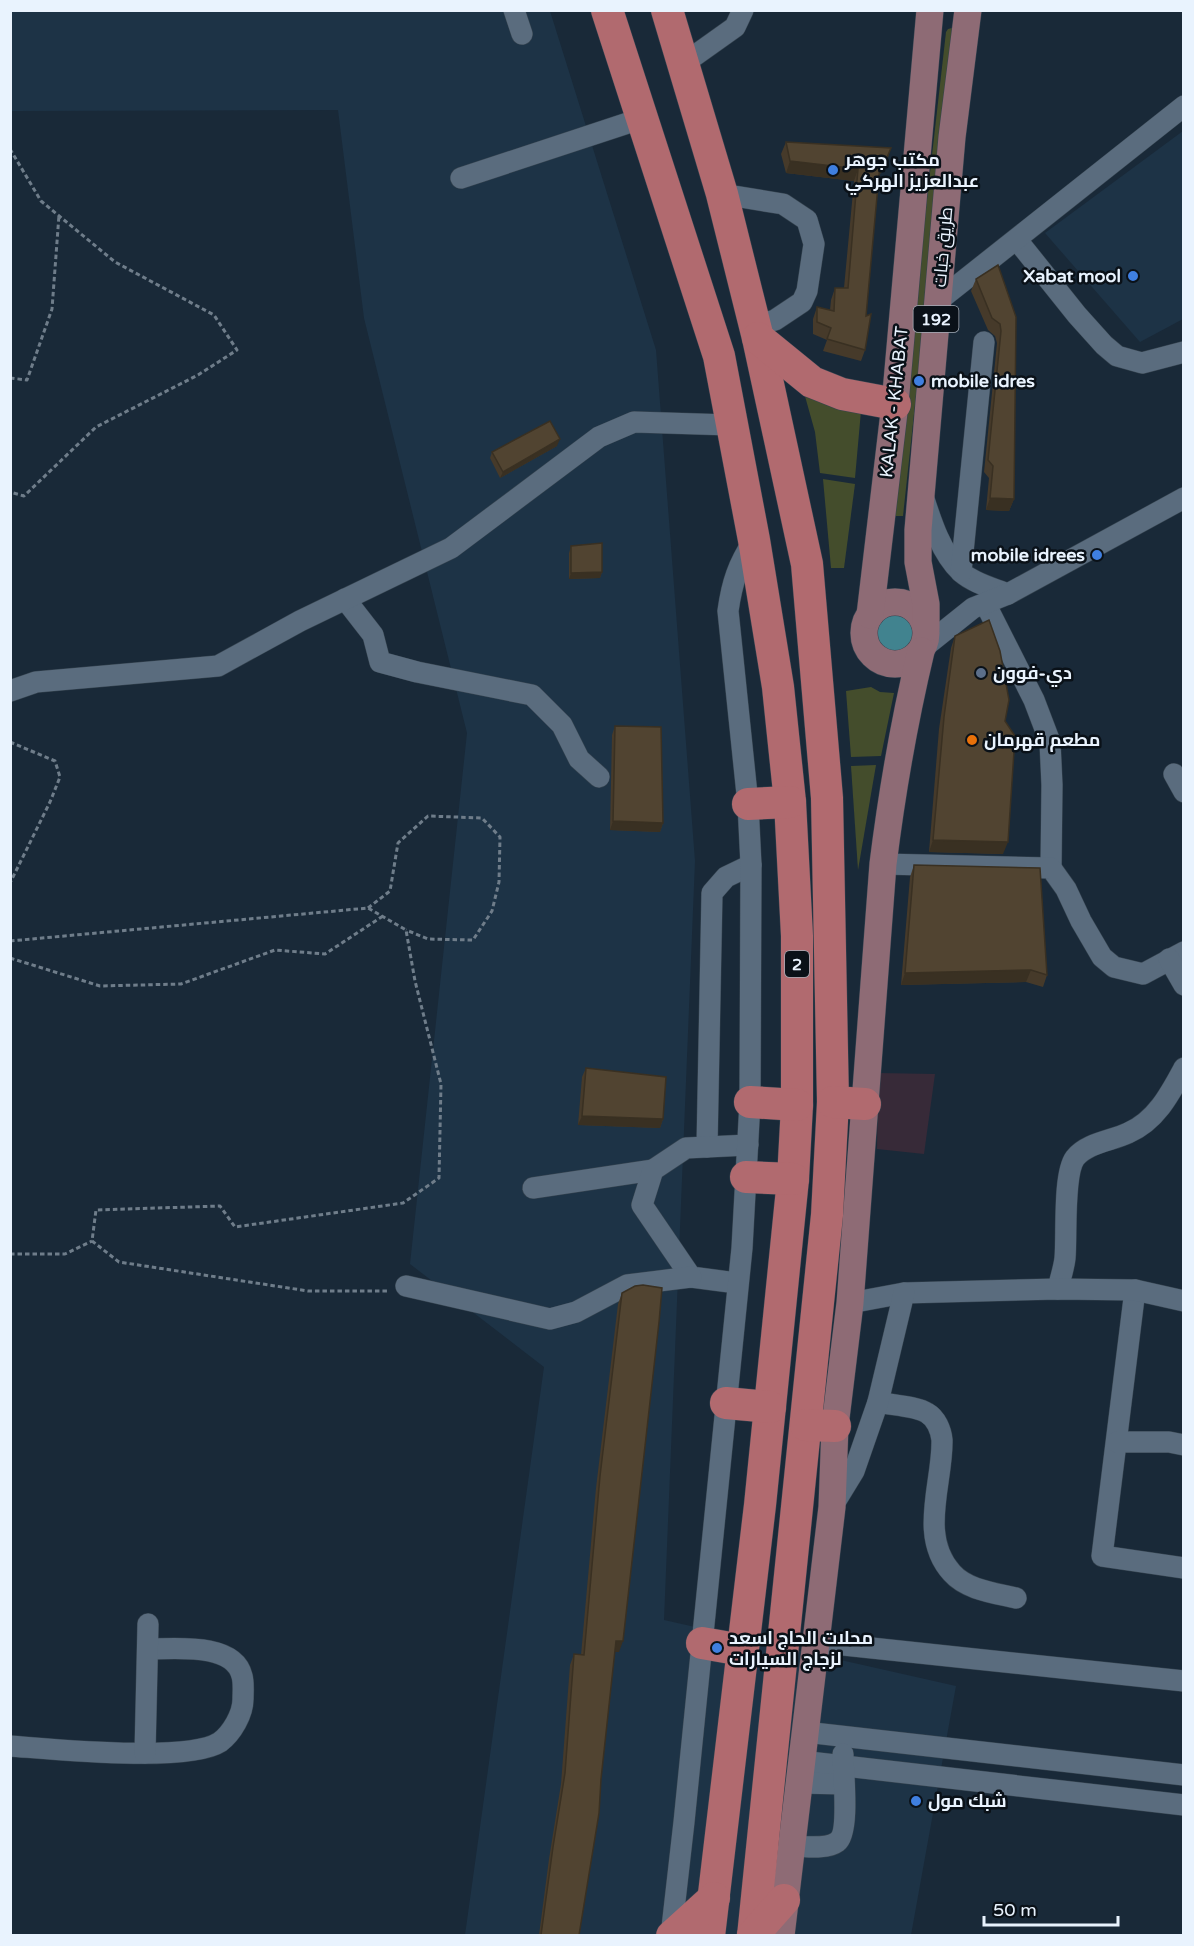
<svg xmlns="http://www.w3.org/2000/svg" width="1194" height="1946" font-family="'Varela Round',Cairo,sans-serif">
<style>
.built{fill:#1d3346}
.industrial{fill:#372a38}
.green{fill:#444d2c}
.water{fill:#41838f}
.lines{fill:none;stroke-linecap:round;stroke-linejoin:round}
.minor-casing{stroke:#364450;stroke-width:22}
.major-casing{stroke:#364450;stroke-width:28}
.highway-casing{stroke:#364450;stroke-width:33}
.path{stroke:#6f7d8a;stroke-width:3;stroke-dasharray:4.5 3;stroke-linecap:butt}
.minor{stroke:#5a6c7e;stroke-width:21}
.major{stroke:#8e6b75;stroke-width:27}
.highway{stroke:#b16a6f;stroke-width:32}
.wall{fill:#463a2a}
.shaded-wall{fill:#393022}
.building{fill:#514431;stroke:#393022;stroke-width:1.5}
.shop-dot{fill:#3f7fe0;stroke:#0a1118;stroke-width:2}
.service-dot{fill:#5c6f8a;stroke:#0a1118;stroke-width:2}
.food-dot{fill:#e8710a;stroke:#0a1118;stroke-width:2}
.labels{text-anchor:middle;stroke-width:5;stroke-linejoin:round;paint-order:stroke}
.shield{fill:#0a1118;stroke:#a6afb9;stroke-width:1.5}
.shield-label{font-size:16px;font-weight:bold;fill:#e9f3fe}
.poi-label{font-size:18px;font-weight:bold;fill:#e9f3fe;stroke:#0a1118;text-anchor:start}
.street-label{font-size:18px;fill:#e9f3fe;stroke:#0a1118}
</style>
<rect width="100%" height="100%" fill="#192938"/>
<g class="built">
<polygon points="10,11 550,11 656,350 695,861 664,1620 956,1686 911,1935 465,1935 544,1367 410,1264 467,733 364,318 338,110 11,111"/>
<polygon points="1183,131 1183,319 1140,342 1045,233"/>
</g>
<polygon class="industrial" points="878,1073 935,1074 924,1154 877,1149"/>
<g class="green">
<polygon points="952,28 955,34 903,516 891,516 946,32 948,29"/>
<polygon points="803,389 861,411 855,478 820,473 815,432"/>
<polygon points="823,479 855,484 844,568 831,568"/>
<polygon points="871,687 880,692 894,693 881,756 851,757 846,691"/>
<polygon points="876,765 858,870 851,766"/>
</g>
<path class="water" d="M889 610C909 609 913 619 918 637L911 651 888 655C866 641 863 622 889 610Z"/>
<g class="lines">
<g class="minor-casing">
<g id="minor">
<polyline points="514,10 522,34"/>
<polyline points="683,64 735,27 743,10"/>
<polyline points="461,178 643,118"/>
<polyline points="722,194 783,204 807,220 814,244 807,291 802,302 775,320 755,326"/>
<polyline points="1017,240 1077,315 1104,345 1117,356 1142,363 1184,352"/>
<polyline points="938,301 1184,106"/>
<path d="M923 496C931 521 941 553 961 572 973 583 993 588 1008 594"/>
<polyline points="961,572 984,342"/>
<polyline points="345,599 373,635 380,662 417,672 532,695 562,725 579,759 599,777"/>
<polyline points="985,603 1034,700 1050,742 1052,785 1051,868"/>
<polyline points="923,648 973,608 1008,594 1184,498"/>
<polyline points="10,691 36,682 218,666 300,621 451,548 599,437 634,422 730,425"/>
<polyline points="1174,774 1184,792"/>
<polyline points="883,864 1051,868 1066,889 1081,921 1102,957 1114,967 1143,974 1184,952"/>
<polyline points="1169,959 1184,985"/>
<polyline points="707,1147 712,893 726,877 751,865"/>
<polyline points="533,1188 653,1170"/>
<polyline points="737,1283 691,1277 642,1205 653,1170 686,1148 748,1145"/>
<polyline points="406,1286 550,1319 576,1312 627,1285 691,1277"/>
<path d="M1058 1289C1060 1279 1064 1268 1065 1258 1067 1236 1063 1174 1075 1158 1087 1143 1111 1141 1128 1133 1156 1121 1170 1094 1184 1068"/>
<polyline points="1135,1290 1102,1556 1184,1568"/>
<polyline points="850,1303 904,1293 1058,1289 1135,1290 1184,1301"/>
<path d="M878 1402C890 1405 917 1406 927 1413 936 1418 941 1430 942 1440 943 1483 918 1536 952 1573 967 1590 995 1593 1016 1598"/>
<polyline points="1117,1442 1169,1442 1184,1445"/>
<polyline points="832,1507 854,1471 878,1402 904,1293"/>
<polyline points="815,1642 1184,1681"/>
<polyline points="805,1732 1184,1775"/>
<path d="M10 1746C52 1749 188 1763 220 1742 232 1733 243 1714 243 1699 243 1692 244 1683 242 1676 234 1642 174 1649 148 1649"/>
<polyline points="145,1753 148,1624"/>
<polyline points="801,1761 1184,1805"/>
<polyline points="798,1783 843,1784"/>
<path d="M791 1846C804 1846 826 1850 837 1842 850 1833 843 1770 843 1754"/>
<path d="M671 1936 684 1822 742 1248 750 1102 751 865 748 804 728 611C732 582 738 565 754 540"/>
</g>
</g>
<g class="major-casing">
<g id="major">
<circle cx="895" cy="633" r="31"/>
<polyline points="870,615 895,404 930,10"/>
<polyline points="926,628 926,604 918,562 918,530 952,137 968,10"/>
<path d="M781 1936 832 1507 835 1426 850 1303 883 864C892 792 904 722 921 651"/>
</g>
</g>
<g class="highway-casing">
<g id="highway">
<polyline points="607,10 719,356 754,540 778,687 790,802 797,936 797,1105 793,1179 760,1505 709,1936"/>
<polyline points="667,10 722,194 758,338 807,564 827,798 833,1102 827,1215 753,1936"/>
<polyline points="758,338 812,382 842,394 895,404"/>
<polyline points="748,804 790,802"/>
<polyline points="750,1102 797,1105"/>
<polyline points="833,1102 865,1104"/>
<polyline points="746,1177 793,1179"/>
<polyline points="726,1403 770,1407"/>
<polyline points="806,1425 835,1426"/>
<polyline points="702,1643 742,1650"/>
<polyline points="753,1935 784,1900"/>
<polyline points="672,1936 714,1898"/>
</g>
</g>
<g class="path">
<polyline points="10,149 41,201 115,262 214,315 237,350 198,375 96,427 24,496 10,492"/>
<polyline points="10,378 27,380 52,309 59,215"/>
<polyline points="10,742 55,761 60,777 50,802 10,883"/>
<polyline points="368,908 390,891 398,843 428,816 482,818 500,837 499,882 492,911 473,940 428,939 406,930"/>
<polyline points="10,941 368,908 406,930 415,981 441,1084 439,1178 403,1203 235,1227 220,1206 96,1210 92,1241 119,1262 308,1291 387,1291"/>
<polyline points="10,958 100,986 181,984 275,950 325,954 383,916"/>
<polyline points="10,1254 65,1254 92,1241"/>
</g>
<use href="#minor" class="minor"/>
<use href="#major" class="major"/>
<use href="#highway" class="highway"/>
</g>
<g class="wall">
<polygon points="786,142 891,148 887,160 881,173 879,174 866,316 865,350 861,361 823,351 827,340 813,334 813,319 817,307 830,310 831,300 835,288 844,288 854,181 786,173 781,154"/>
<polygon points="998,265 1014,499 1009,511 986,510 989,478 984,472 997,343 995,336 988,330 971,291 976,279"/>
<polygon points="557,446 500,478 490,458 492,452"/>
<polygon points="571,546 602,572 600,578 569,579 569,553"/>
<polygon points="955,636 1005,721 1003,854 929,852 939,729 951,648"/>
<polygon points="615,726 663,823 660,832 610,830 612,735"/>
<polygon points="914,865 1047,975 1043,987 1026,982 901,985 910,877"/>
<polygon points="586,1068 663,1119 660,1128 578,1125 582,1077"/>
<polygon points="622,1293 619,1652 614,1652 579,1935 539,1935 549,1859 561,1784 570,1665 574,1654 581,1655 596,1488 618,1304"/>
</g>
<g class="shaded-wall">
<polygon points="891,148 881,173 876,176 880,164"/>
<polygon points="790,161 858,169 854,181 786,173"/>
<polygon points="560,439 557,446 500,478 503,472"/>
<polygon points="990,498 1014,499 1009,511 986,510"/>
<polygon points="602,572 600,578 569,579 571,573"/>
<polygon points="613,821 663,823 660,832 610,830"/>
<polygon points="933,840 1008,842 1003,854 929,852"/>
<polygon points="1031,970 1026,982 901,985 905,973"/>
<polygon points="582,1116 663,1119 660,1128 578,1125"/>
<polygon points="616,1641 623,1641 619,1652 612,1652"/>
</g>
<g class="building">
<polygon points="786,142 891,148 885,162 880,164 866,316 871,314 865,350 827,339 831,328 817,322 817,307 834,311 835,288 848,288 858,169 790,161"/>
<polygon points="998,265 1016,317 1014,499 990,498 993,466 988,460 1001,331 1000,324 992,318 976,279"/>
<polygon points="550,421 560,439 503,472 492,452"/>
<polygon points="602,543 602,572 571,573 571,546"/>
<polygon points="989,620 1000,651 1009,700 1005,721 1015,736 1008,842 933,840 944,717 955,636"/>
<polygon points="615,726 661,727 663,823 613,821"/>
<polygon points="914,865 1040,868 1047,975 1031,970 905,973"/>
<polygon points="586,1068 666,1077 663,1119 582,1116"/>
<polygon points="643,1285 662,1288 659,1322 623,1641 616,1641 601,1779 599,1813 579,1935 541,1935 553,1847 565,1773 574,1654 584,1655 600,1476 622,1293 635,1286"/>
</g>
<g class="shop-dot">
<circle cx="833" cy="170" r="6"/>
<circle cx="1133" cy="276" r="6"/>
<circle cx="919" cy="381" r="6"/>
<circle cx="1097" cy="555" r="6"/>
<circle cx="717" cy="1648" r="6"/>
<circle cx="916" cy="1801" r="6"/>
</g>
<circle class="service-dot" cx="981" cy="673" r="6"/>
<circle class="food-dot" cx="972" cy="740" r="6"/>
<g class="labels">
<g class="shield">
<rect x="913.5" y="306" width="45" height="26" rx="4.5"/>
<rect x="785" y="951" width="24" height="26" rx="4.5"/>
</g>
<g class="shield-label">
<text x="936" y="325">192</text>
<text x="797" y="970">2</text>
</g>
<g class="poi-label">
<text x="845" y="166">مكتب جوهر<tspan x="845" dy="21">عبدالعزيز الهركي</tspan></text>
<text x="1121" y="282" text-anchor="end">Xabat mool</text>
<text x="931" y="387">mobile idres</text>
<text x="1085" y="561" text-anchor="end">mobile idrees</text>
<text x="993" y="679">دي-فوون</text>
<text x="984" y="746">مطعم قهرمان</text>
<text x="729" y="1644">محلات الحاج اسعد<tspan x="729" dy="21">لزجاج السيارات</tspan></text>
<text x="928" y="1807">شبك مول</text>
</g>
<g class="street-label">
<text transform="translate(943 247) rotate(-85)" y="6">طريق خبات</text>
<text transform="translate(894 402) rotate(-84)" y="6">KALAK - KHABAT</text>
</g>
</g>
<rect width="1194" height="1946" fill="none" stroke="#e9f3fe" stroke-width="24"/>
<path d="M984 1916v9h134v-9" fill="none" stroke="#e9f3fe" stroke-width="3"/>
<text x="993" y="1916" font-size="18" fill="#e9f3fe" stroke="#0a1118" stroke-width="4.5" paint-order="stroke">50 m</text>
</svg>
